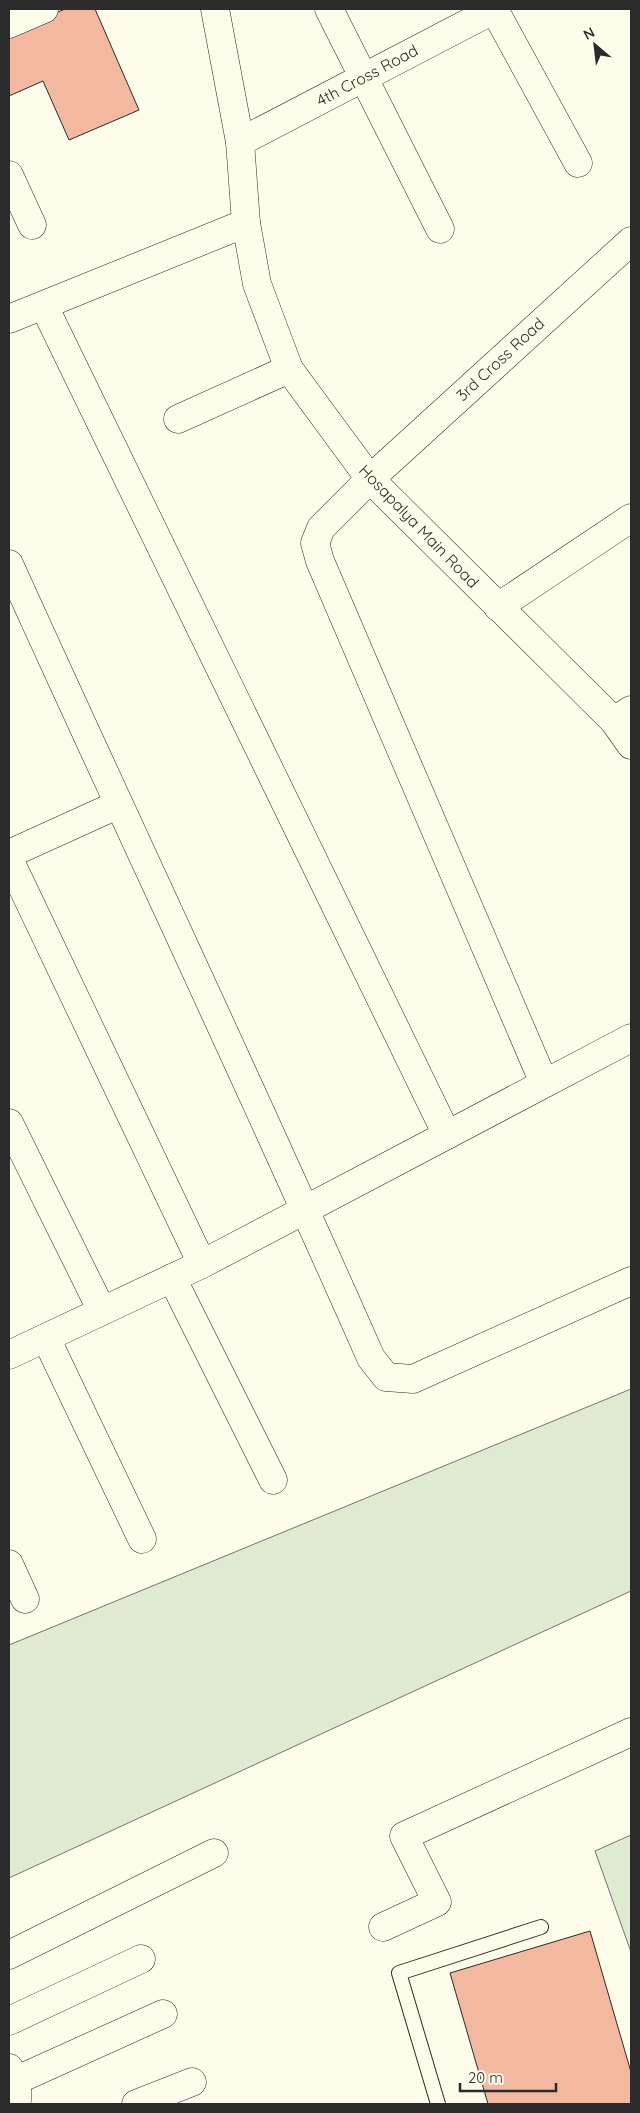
<svg xmlns="http://www.w3.org/2000/svg" width="640" height="2113" font-family="Quicksand,sans-serif">
<style>
.green{fill:#deebd1;stroke:#74746e}
.building{fill:#f2b8a0;stroke:#2b2b2b}
.lines{fill:none;stroke-linecap:round;stroke-linejoin:round}
.service-casing{stroke:#2b2b2b;stroke-width:16}
.minor-casing{stroke:#2b2b2b;stroke-width:29}
.tertiary-casing{stroke:#2b2b2b;stroke-width:29}
.service{stroke:#fdfbea;stroke-width:14}
.minor{stroke:#fdfbea;stroke-width:28}
.tertiary{stroke:#fdfbea;stroke-width:28}
.labels{text-anchor:middle;stroke-width:4;stroke-linejoin:round;paint-order:stroke}
.street-label{font-size:16px;fill:#2b2b2b;stroke:#fdfbea}
</style>
<rect width="100%" height="100%" fill="#fdfbea"/>
<g class="green">
<polygon points="631,1389 631,1591 9,1878 9,1645"/>
<polygon points="631,1835 631,1952 595,1851"/>
</g>
<g class="building">
<polygon points="65,9 95,9 139,110 69,140 43,81 9,96 9,33"/>
<polygon points="590,1931 631,2072 631,2104 488,2104 450,1973"/>
</g>
<g class="lines">
<g class="service-casing">
<polyline id="service" points="438,2104 399,1973 541,1927"/>
</g>
<g class="minor-casing">
<g id="minor">
<polyline points="329,9 440,229"/>
<polyline points="494,9 578,163"/>
<polyline points="9,24 44,9"/>
<polyline points="240,142 495,9"/>
<polyline points="9,175 32,225"/>
<polyline points="44,306 447,1135"/>
<polyline points="9,319 246,223"/>
<polyline points="178,419 289,369"/>
<path d="M9 564C129 829 254 1092 371 1358L386 1377 413 1379 631 1281"/>
<polyline points="498,607 631,518"/>
<polyline points="614,721 631,710"/>
<polyline points="9,854 117,805"/>
<polyline points="9,859 202,1264"/>
<polyline points="544,1083 320,561 315,543 321,528 370,479 631,241"/>
<polyline points="9,1123 102,1311"/>
<polyline points="172,1278 273,1480"/>
<polyline points="46,1338 142,1539"/>
<polyline points="9,1564 25,1599"/>
<polyline points="383,1927 437,1902 404,1836 631,1732"/>
<polyline points="9,1955 214,1853"/>
<polyline points="9,2021 141,1959"/>
<polyline points="9,2068 17,2080 17,2100 13,2104"/>
<polyline points="17,2080 163,2014"/>
<polyline points="136,2104 192,2082"/>
</g>
</g>
<g class="tertiary-casing">
<g id="tertiary">
<polyline points="215,9 240,142 246,223 257,284 289,369 370,479 614,721 631,745"/>
<polyline points="9,1355 202,1264 631,1038"/>
</g>
</g>
<use href="#service" class="service"/>
<use href="#minor" class="minor"/>
<use href="#tertiary" class="tertiary"/>
</g>
<g class="labels">
<g class="street-label">
<text transform="translate(367 75) rotate(-28)" y="6">4th Cross Road</text>
<text transform="translate(500 359) rotate(-43)" y="6">3rd Cross Road</text>
<text transform="translate(419 526) rotate(46)" y="6">Hosapalya Main Road</text>
</g>
</g>
<rect width="640" height="2113" fill="none" stroke="#2b2b2b" stroke-width="20"/>
<g transform="translate(595 45) rotate(332)" stroke="#fdfbea" stroke-width="4" paint-order="stroke">
<path d="M0-4L9 19L0 12L-9 19Z" fill="#2b2b2b"/>
<text y="-8" font-size="14" font-weight="bold" text-anchor="middle" fill="#2b2b2b">N</text>
</g>
<path d="M460 2083v8h96v-8" fill="none" stroke="#2b2b2b" stroke-width="2.5"/>
<text x="468" y="2083" font-size="15" fill="#2b2b2b" stroke="#fdfbea" stroke-width="4" paint-order="stroke">20 m</text>
</svg>
